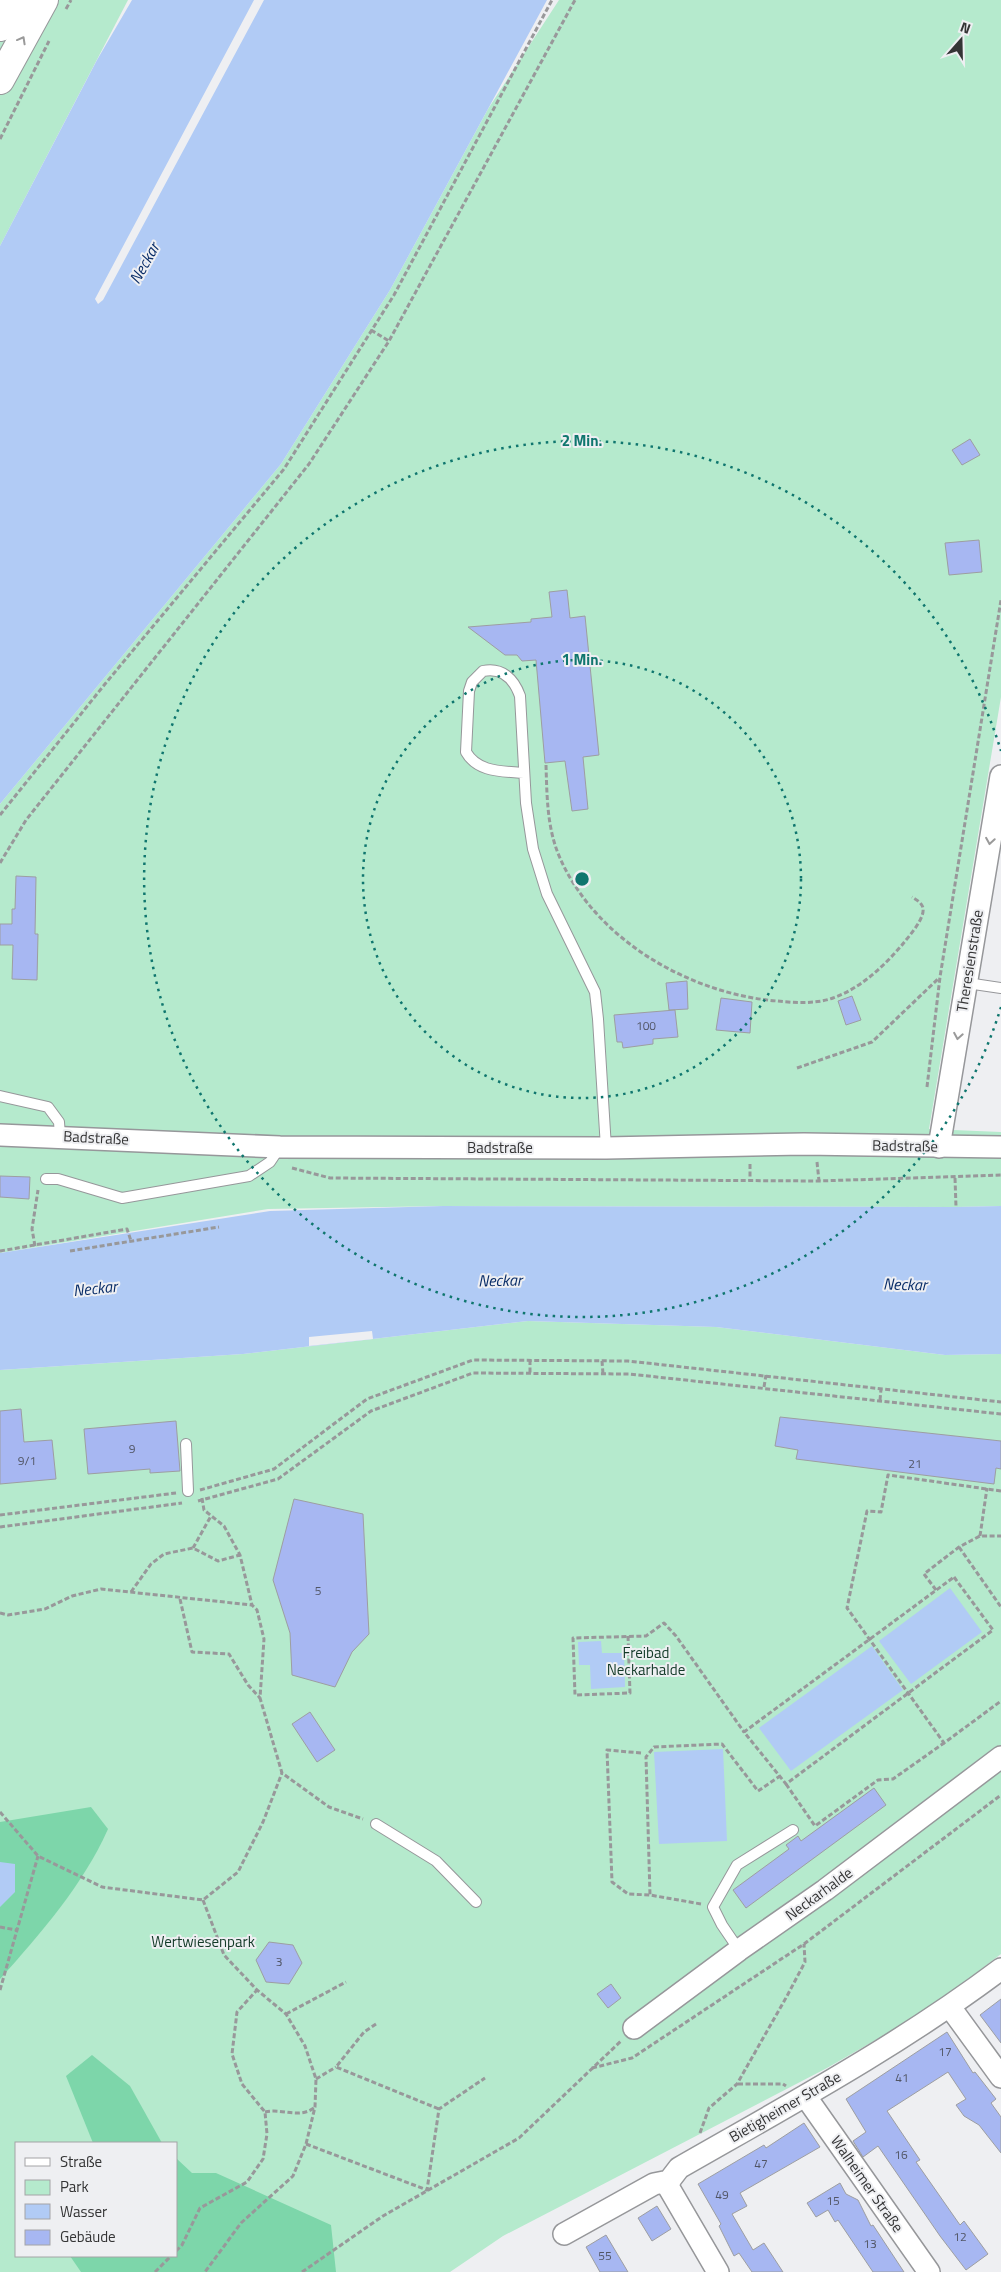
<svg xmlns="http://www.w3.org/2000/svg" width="1001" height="2272" font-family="'Titillium Web',sans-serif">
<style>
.green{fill:#b5eacd;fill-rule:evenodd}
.forest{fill:#7dd6aa}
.water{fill:#b1cbf5}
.pier{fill:#eeeff2}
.building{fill:#a7b7f2;stroke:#9d9ea1}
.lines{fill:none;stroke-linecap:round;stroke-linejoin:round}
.lane-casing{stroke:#96979a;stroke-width:12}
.street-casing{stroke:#96979a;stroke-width:24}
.primary-casing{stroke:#96979a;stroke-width:30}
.path{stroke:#98989a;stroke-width:3;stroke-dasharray:5 2.5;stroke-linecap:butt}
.lane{stroke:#fff;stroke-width:10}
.street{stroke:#fff;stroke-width:21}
.primary{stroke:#fff;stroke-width:28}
.oneway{stroke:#9a9a9a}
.ring{fill:none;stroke:#0f766e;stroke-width:2.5;stroke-dasharray:2.5 5}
.labels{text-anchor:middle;stroke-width:4;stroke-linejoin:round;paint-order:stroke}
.number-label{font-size:12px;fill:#515564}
.street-label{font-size:15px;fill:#343435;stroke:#eeeff2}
.park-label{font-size:15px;fill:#133a28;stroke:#eeeff2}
.water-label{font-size:16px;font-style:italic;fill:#092d68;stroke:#eeeff2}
.centre{fill:#0f766e;stroke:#eeeff2;stroke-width:2.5}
.ring-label{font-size:15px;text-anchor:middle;font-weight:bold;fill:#0f766e;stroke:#eeeff2;stroke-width:4;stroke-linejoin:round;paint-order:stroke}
</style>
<rect width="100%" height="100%" fill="#eeeff2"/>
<g class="green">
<polygon points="0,0 128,0 0,246"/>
<polygon points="559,0 1001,0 1001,697 929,1129 1001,1132 1001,1206 956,1207 443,1206 268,1209 0,1253 0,804 281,464 390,290 488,109"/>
<path d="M528 1321 716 1327 945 1355 1001 1354V1954L926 2011 827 2068 503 2236 450 2272H0V1370L243 1354ZM16 2143H176V2256H16Z"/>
</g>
<g class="forest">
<path d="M91 1807 108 1829C83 1885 41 1933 0 1979V1822Z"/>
<polygon points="92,2055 130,2086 162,2143 93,2143 66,2076"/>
<polygon points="176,2158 192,2173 216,2173 331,2225 336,2272 81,2272 70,2256 176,2256"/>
</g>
<g class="water">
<polygon points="132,0 254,0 95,299 98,304 103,300 264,0 547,0 390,290 281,464 0,804 0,246 97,60"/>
<polygon points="443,1206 956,1207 1001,1206 1001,1354 945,1355 716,1327 528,1321 243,1354 0,1370 0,1253 270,1211"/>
<polygon points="950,1588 982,1632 911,1684 879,1641"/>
<polygon points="601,1641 602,1653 624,1653 625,1687 591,1689 590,1665 579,1665 578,1642"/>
<polygon points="872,1646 903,1690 791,1771 759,1728"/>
<polygon points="723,1749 727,1841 659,1844 654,1752"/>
<polygon points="0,1862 15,1864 15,1892 0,1907"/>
</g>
<polygon class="pier" points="372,1331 373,1339 309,1346 309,1337"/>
<g class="building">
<polygon points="970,439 980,455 962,465 952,450"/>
<polygon points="979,540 982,572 949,575 945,543"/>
<polygon points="567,590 570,618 585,616 599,755 583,757 588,809 572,811 565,761 545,763 536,660 522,661 517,655 505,655 468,627 531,622 531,619 552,617 549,592"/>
<polygon points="16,876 36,877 35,934 38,934 37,980 12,979 13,945 0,945 0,924 12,924 12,909 15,909"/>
<polygon points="687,981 688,1009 669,1010 666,983"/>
<polygon points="852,996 861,1020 846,1025 838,1001"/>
<polygon points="721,998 752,1002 750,1033 716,1030"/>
<polygon points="675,1010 678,1037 653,1039 653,1044 623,1048 622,1042 617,1042 614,1015"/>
<polygon points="0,1176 30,1177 29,1199 0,1197"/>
<polygon points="21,1409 24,1442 52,1440 56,1479 0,1484 0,1411"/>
<polygon points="780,1417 1001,1441 1001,1469 996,1468 994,1484 796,1459 798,1450 775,1446"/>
<polygon points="176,1421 180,1471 150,1473 150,1469 88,1474 84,1429"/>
<polygon points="294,1499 363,1514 369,1634 352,1652 335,1687 292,1675 290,1633 273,1580"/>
<polygon points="310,1712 335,1750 317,1762 292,1724"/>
<polygon points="874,1788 886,1805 746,1908 733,1890 789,1849 786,1845 798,1836 801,1841"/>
<polygon points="269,1942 293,1945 302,1963 289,1984 266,1982 256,1960"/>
<polygon points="611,1984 621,1998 608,2008 597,1994"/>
<polygon points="1001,1999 1001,2043 980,2015"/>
<polygon points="947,2032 973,2073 975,2072 996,2099 991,2103 1001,2117 1001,2153 979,2125 964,2116 956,2105 966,2099 948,2072 887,2111 920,2160 916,2162 960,2225 964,2221 988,2254 966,2270 940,2236 878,2146 863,2157 853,2141 866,2132 846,2099"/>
<polygon points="804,2123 820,2147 740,2193 747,2206 732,2214 753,2250 764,2243 783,2272 752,2272 739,2253 734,2256 719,2226 721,2224 698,2184 764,2145 766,2148"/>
<polygon points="840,2183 846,2194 858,2200 871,2226 873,2225 904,2272 873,2272 838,2220 835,2222 828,2210 816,2217 807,2203"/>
<polygon points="657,2206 671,2229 652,2241 638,2218"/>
<polygon points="606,2235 628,2272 600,2272 586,2247"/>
</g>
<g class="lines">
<g class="lane-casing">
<g id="lane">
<path d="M524 773C503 771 478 773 466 752L469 691 472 682 483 671C502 667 514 679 520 696L526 803 533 849 547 894 595 992 598 1019 606 1148"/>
<polyline points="967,983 1001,988"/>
<polyline points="0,1096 48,1107 59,1122 60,1136"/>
<polyline points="46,1179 58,1179 122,1198 249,1176 270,1162 280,1147"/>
<polyline points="186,1444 188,1491"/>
<polyline points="376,1824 436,1861 476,1902"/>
<polyline points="739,1950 722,1925 713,1907 737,1865 793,1830"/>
</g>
</g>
<g class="street-casing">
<g id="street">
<polyline points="0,1135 280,1147 606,1148 804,1144 1001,1147"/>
<polyline points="939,1147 1001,776"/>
<polyline points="950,2007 1001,2077"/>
<polyline points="634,2028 739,1950 825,1890 1001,1757"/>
<polyline points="806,2097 929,2272"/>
<polyline points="669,2181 669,2188 718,2272"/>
<path d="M564 2234 654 2184 669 2181 679 2168C789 2105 900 2045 1001 1969"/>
</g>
</g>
<g class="primary-casing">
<g id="primary">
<polyline points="0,27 15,0"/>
<polyline points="0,80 44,0"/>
</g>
</g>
<g class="path">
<polyline points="66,9 71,0"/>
<polyline points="0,139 49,41"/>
<polyline points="371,330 389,341"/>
<path d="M546 765C547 797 547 829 560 858 596 940 690 994 777 1001 795 1003 816 1004 833 998 861 988 883 967 902 945 908 937 930 914 921 904 919 901 915 899 912 897"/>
<polyline points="0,815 105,684 284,469 394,295 552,0"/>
<polyline points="0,863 26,820 309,464 389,341 575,0"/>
<polyline points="797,1068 872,1042 939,978"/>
<polyline points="927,1087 940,977 1001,600"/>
<polyline points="817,1162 819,1181"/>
<polyline points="750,1164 750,1181"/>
<polyline points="292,1168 330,1178 819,1181 1001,1175"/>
<polyline points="955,1178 956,1207"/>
<polyline points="35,1246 32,1229 38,1190"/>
<polyline points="0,1251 127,1229 131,1241"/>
<polyline points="70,1251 219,1227"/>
<polyline points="530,1360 530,1374"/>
<polyline points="602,1361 603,1374"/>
<polyline points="764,1387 766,1375"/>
<polyline points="880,1400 881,1389"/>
<polyline points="200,1490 274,1469 367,1399 473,1360 628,1361 1001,1402"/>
<polyline points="1001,1491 888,1475 881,1512 867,1511 847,1608 944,1743 1001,1701"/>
<polyline points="202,1498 204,1510 224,1526 240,1555 252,1605 257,1610 264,1639 260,1698 282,1773 329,1807 363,1819"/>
<polyline points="198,1501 278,1479 371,1411 473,1373 629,1374 1001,1414"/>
<polyline points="0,1515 176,1493"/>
<polyline points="0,1527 182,1503"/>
<polyline points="980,1536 987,1488"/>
<polyline points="959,1547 1001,1607"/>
<polyline points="193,1548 211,1516"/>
<polygon points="954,1577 993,1630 786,1784 744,1732"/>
<polyline points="936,1590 924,1574 959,1547 980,1536 1001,1536"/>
<polyline points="131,1592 151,1564 164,1554 193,1548 218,1561 240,1555"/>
<polyline points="180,1599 192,1652 229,1654 248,1685 260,1698"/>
<polyline points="0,1613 8,1615 45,1609 72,1596 101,1589 252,1605"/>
<polyline points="628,1636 630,1693 575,1695 573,1638 646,1636 664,1623 676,1636 744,1732"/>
<polyline points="641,1753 607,1750 612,1882 628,1894 650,1895"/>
<polyline points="786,1784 815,1826 878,1780 893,1779 944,1743"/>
<polyline points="0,1812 38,1856 102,1887 203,1900 238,1872 263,1822 282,1773"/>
<polyline points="203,1900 224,1955 257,1990 286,2014 305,2046 316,2079 315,2107 306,2144 293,2176 241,2223 205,2272"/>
<polyline points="701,1904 650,1895 646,1757 654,1747 722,1744 758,1791 780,1776"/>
<polyline points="0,1927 16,1930"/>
<polyline points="0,1990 38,1856"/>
<polyline points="286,2014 346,1982"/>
<polyline points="376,2024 364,2032 336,2067 439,2109"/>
<polyline points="592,2068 632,2058 804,1944 1001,1795"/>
<polyline points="316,2079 336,2067"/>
<polyline points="738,2084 783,2084 786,2086"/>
<path d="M265 2112C283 2108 298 2119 314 2108"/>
<polyline points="700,2133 709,2108 737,2084 787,1996 805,1962 804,1944"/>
<polyline points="306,2144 427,2190 439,2109 485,2078"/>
<polyline points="176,2251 182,2245 200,2208 247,2182 263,2159 267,2134 265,2112 242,2084 232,2054 237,2012 257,1990"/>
<polyline points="155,2272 171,2256"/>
<polyline points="302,2272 383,2216 519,2138 621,2041"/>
</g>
<use href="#lane" class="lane"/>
<use href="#street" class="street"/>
<use href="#primary" class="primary"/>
</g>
<defs><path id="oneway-chevron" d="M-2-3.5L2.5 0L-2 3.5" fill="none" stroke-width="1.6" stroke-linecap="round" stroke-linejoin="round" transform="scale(1.25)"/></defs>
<g class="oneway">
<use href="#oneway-chevron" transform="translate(22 40) rotate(-61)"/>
<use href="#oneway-chevron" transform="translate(990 841) rotate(99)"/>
<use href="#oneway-chevron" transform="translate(958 1036) rotate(100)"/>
</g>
<g class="ring">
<circle cx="582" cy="879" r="219"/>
<path d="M1001 1007A438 438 0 1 1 1001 751"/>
</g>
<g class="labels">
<g class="number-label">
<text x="646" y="1030">100</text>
<text x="132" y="1453">9</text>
<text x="27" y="1465">9/1</text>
<text x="915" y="1468">21</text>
<text x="318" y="1595">5</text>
<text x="279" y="1966">3</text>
<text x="945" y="2056">17</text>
<text x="902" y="2082">41</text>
<text x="901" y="2159">16</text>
<text x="761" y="2168">47</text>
<text x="722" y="2199">49</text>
<text x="833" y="2205">15</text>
<text x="960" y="2241">12</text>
<text x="870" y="2248">13</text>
<text x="605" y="2260">55</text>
</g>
<g class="street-label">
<text transform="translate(970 961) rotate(-81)" y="5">Theresienstraße</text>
<text transform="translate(96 1138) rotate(3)" y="5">Badstraße</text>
<text transform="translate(905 1146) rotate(1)" y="5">Badstraße</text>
<text x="500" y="1153">Badstraße</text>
<text transform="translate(819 1894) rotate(-36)" y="5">Neckarhalde</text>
<text transform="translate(785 2107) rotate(-30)" y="5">Bietigheimer Straße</text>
<text transform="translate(867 2184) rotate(55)" y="5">Walheimer Straße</text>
</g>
<g class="park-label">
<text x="646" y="1658">Freibad<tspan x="646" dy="17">Neckarhalde</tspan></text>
<text x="203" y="1947">Wertwiesenpark</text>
</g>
<g class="water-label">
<text transform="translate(144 263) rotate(-61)" y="6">Neckar</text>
<text transform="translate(500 1280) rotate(-1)" y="6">Neckar</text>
<text transform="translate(905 1284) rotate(1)" y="6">Neckar</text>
<text transform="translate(95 1288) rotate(-6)" y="6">Neckar</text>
</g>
</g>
<circle cx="582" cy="879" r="8" class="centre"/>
<g class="ring-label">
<text x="582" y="446">2 Min.</text>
<text x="582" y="665">1 Min.</text>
</g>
<rect x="15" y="2142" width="162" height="115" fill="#eeeff2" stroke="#a4a4a6"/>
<rect x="25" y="2158" width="25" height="8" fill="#ffffff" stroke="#a4a4a6"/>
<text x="60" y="2167" font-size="15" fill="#343435">Straße</text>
<rect x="25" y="2180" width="25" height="15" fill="#b5eacd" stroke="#a4a4a6"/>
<text x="60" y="2192" font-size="15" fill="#343435">Park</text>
<rect x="25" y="2204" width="25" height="15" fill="#b1cbf5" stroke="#a4a4a6"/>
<text x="60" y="2217" font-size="15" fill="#343435">Wasser</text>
<rect x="25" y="2230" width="25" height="15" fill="#a7b7f2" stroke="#a4a4a6"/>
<text x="60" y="2242" font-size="15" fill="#343435">Gebäude</text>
<g transform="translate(961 40) rotate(20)" stroke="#eeeff2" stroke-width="4" paint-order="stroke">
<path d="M0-4L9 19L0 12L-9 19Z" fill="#343435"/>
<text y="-8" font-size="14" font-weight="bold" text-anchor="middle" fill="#343435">N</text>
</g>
</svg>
